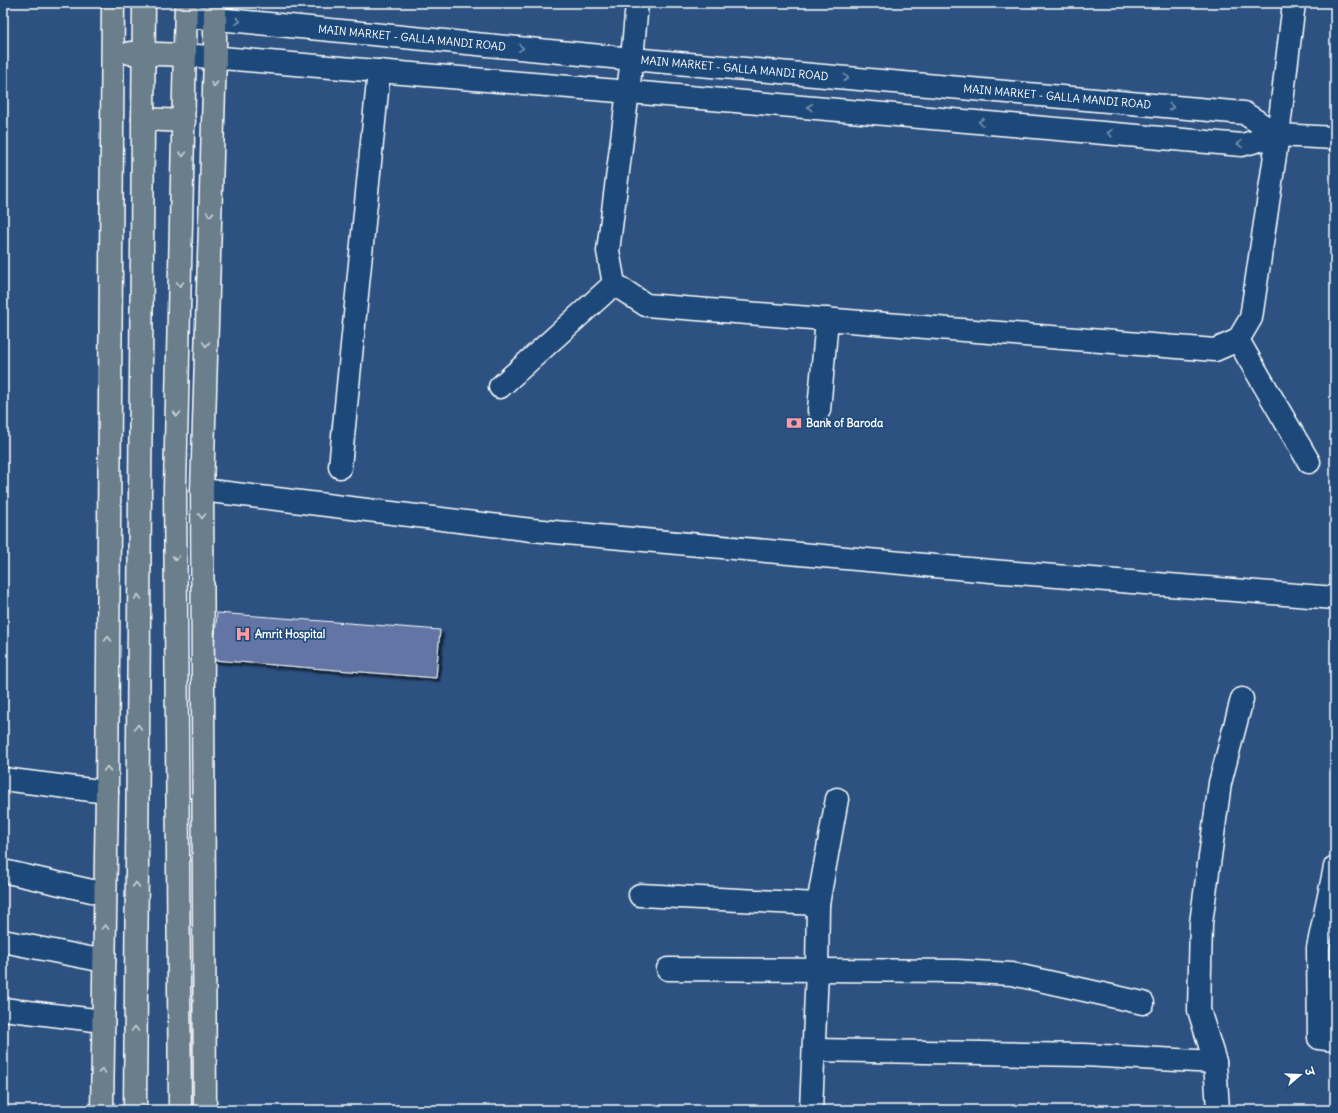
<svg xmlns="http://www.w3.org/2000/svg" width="1338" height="1113" font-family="Delius,'Playpen Sans Deva',sans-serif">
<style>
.building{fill:#6374a4;stroke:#fff;filter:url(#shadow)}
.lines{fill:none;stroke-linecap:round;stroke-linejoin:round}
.minor-casing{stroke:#fff;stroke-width:25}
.highway-casing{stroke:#fff;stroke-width:25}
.minor{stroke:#1f4a7a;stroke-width:22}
.highway{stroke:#6b7e8b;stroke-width:22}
.oneway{stroke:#7992af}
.oneway2{stroke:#cbd2d6}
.labels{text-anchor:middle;stroke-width:3.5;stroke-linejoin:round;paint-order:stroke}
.street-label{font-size:11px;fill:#fff;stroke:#1f4a7a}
.poi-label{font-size:11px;font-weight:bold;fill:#fff;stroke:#1f4a7a;text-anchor:start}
</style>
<defs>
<filter id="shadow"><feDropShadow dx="3.5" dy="3.5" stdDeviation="1" flood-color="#0009"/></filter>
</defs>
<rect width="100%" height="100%" fill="#2d5282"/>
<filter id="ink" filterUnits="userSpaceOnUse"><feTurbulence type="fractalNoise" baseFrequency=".025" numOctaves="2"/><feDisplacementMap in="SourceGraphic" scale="8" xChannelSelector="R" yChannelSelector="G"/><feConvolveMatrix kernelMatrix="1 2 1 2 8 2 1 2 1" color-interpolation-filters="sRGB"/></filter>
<g filter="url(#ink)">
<polygon class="building" points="217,613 440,630 436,678 213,660"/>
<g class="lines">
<g class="minor-casing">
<g id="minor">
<polyline points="637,3 632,59 608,251 614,284 646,305 1215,350 1238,340 1251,318 1278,135 1294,3"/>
<path id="s1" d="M186 16 632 59 1244 113 1278 135"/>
<polyline points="185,55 654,94 1242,145 1278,135 1335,138"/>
<polyline points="1238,340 1309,462"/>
<polyline points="500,387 614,284"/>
<polyline points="819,410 827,319"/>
<polyline points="340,467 379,71"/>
<polyline points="202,490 532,530 991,571 1335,598"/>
<polyline points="3,779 107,792"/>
<polyline points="1335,867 1318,948 1319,1038 1335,1040"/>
<polyline points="3,871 105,894"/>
<polyline points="640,895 818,904"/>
<polyline points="3,941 104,961"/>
<polyline points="668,969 956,971 1012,974 1143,1003"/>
<polyline points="3,1009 103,1021"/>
<polyline points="814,1050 1084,1055 1215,1062"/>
<polyline points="811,1110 817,970 818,904 837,799"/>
<polyline points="1218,1110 1215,1062 1199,1010 1201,923 1220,783 1242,699"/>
</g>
</g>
<g class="highway-casing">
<g id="highway">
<polyline points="130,53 185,55"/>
<polyline points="143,119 184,121"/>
<polyline points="102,1110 107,792 113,3"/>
<polyline points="135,1110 144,3"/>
<polyline points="180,1110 175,488 186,3"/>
<polyline points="205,1110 202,490 215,57 215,3"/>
</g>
</g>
<use href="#minor" class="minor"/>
<use href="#highway" class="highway"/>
</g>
<defs><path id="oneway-chevron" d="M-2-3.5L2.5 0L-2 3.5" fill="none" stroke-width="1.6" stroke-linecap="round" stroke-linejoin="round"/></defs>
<g class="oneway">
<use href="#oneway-chevron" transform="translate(238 21) rotate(5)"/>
<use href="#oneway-chevron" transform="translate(521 48) rotate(5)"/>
<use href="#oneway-chevron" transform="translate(846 78) rotate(5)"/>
<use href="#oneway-chevron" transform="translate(810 107) rotate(-175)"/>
<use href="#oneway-chevron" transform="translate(1171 107) rotate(5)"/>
<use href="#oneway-chevron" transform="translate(981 122) rotate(-175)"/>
<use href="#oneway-chevron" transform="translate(1110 133) rotate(-175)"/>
<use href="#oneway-chevron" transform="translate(1240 144) rotate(177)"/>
</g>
<g class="oneway2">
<use href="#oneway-chevron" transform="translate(214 84) rotate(92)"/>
<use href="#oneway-chevron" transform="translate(183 154) rotate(91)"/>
<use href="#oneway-chevron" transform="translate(210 214) rotate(92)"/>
<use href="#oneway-chevron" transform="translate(180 284) rotate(91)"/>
<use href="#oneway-chevron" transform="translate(206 344) rotate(92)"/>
<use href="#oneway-chevron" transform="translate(177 414) rotate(91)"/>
<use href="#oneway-chevron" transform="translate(202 516) rotate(90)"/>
<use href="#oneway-chevron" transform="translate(176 558) rotate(90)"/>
<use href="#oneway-chevron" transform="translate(138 597) rotate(-90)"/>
<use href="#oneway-chevron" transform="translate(108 639) rotate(-90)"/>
<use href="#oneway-chevron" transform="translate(138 727) rotate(-90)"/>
<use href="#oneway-chevron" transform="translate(107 769) rotate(-90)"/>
<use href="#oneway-chevron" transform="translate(136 885) rotate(-90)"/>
<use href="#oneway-chevron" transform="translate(105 927) rotate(-89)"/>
<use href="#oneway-chevron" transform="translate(135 1029) rotate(-90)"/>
<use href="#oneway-chevron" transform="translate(102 1071) rotate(-89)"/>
</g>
</g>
<defs>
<g id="bank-bare" transform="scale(1.2)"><path d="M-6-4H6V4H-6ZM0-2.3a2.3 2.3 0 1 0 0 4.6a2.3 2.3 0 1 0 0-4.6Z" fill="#ff9aa2" stroke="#1f4a7a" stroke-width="2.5" paint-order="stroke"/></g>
<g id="hospital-bare" transform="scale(1.2)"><path d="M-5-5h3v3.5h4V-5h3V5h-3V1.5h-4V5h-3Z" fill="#ff9aa2" stroke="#1f4a7a" stroke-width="2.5" paint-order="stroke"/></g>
</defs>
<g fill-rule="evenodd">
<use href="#bank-bare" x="794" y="423"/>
<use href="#hospital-bare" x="243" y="634"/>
</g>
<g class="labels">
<g class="street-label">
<text dy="4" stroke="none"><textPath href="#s1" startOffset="227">MAIN MARKET - GALLA MANDI ROAD</textPath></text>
<text dy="4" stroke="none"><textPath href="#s1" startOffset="551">MAIN MARKET - GALLA MANDI ROAD</textPath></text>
<text dy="4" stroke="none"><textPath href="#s1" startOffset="875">MAIN MARKET - GALLA MANDI ROAD</textPath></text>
</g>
<g class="poi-label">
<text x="806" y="427">Bank of Baroda</text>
<text x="255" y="638">Amrit Hospital</text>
</g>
</g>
<rect width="1338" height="1113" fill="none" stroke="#1f4a7a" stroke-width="16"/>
<rect x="8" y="8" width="1322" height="1097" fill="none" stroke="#fff" stroke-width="1.5" filter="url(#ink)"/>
<g transform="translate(1300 1075) rotate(71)" stroke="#1f4a7a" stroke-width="3" paint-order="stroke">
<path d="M0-3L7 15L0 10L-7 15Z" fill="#ffffff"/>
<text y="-6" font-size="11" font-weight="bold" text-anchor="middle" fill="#ffffff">उ</text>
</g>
</svg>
